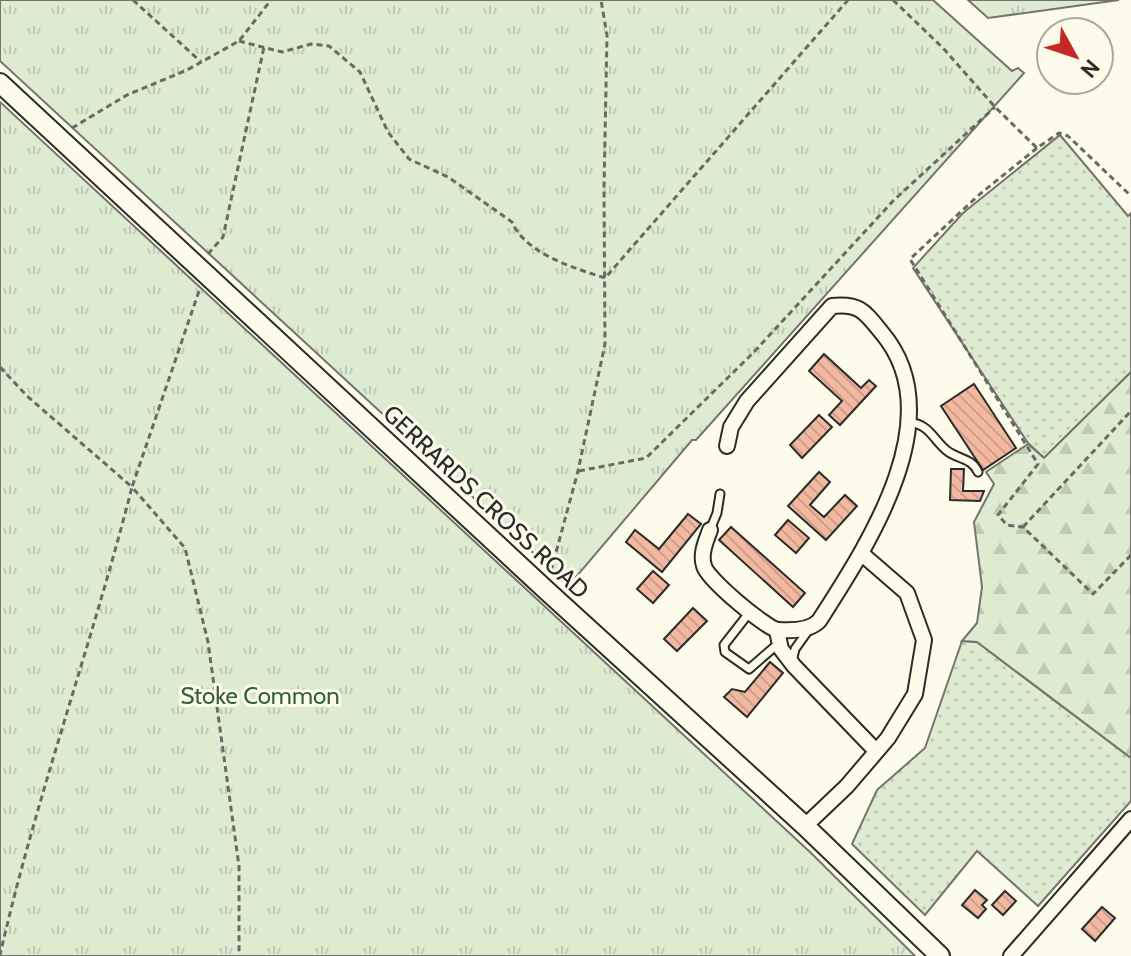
<svg xmlns="http://www.w3.org/2000/svg" width="1131" height="956" font-family="Cabin,sans-serif">
<style>
.grass{fill:url(#grass-dots);stroke:#74746e;stroke-width:2}
.forest{fill:url(#forest-firs);stroke:#74746e;stroke-width:2}
.park{fill:url(#park-tufts);stroke:#74746e;stroke-width:2}
.building{fill:url(#building-back-hatch);stroke:#2b2b2b;stroke-width:2}
.lines{fill:none;stroke-linecap:round;stroke-linejoin:round}
.lane-casing{stroke:#2b2b2b;stroke-width:11}
.street-casing{stroke:#2b2b2b;stroke-width:18}
.secondary-casing{stroke:#2b2b2b;stroke-width:22}
.path{stroke:#6a6964;stroke-width:3;stroke-dasharray:6 4;stroke-linecap:butt}
.lane{stroke:#fdfbea;stroke-width:7}
.street{stroke:#fdfbea;stroke-width:14}
.secondary{stroke:#fdfbea;stroke-width:18}
.labels{text-anchor:middle;stroke-width:6;stroke-linejoin:round;paint-order:stroke}
.street-label{font-size:24px;fill:#2b2b2b;stroke:#fdfbea}
.park-label{font-size:24px;fill:#34623c;stroke:#fdfbea}
</style>
<defs>
<pattern id="grass-dots" width="8" height="8" patternUnits="userSpaceOnUse" patternTransform="scale(2)"><rect width="8" height="8" fill="#deebd1"/><path d="M2 2h.1M6 6h.1" fill="none" stroke="#bfcab4" stroke-width="1.8" stroke-linecap="round"/></pattern>
<pattern id="forest-firs" width="22" height="20" patternUnits="userSpaceOnUse" patternTransform="scale(2)"><rect width="22" height="20" fill="#deebd1"/><path d="M5 1l3.5 6h-7zM16 11l3.5 6h-7z" fill="#bfcab4"/></pattern>
<pattern id="park-tufts" width="24" height="20" patternUnits="userSpaceOnUse" patternTransform="scale(2)"><rect width="24" height="20" fill="#deebd1"/><path d="M3 7l-1-3M5 7V3M7 7l1-3M15 17l-1-3M17 17v-4M19 17l1-3" fill="none" stroke="#bfcab4"/></pattern>
<pattern id="building-back-hatch" width="6" height="6" patternUnits="userSpaceOnUse" patternTransform="scale(2)"><rect width="6" height="6" fill="#f2b8a0"/><path d="M-1 5l2 2M0 0l6 6M5-1l2 2" fill="none" stroke="#d09e8a"/></pattern>
</defs>
<rect width="100%" height="100%" fill="#fdfbea"/>
<g class="grass">
<polygon points="1060,135 1128,216 1131,213 1131,372 1044,458 1028,443 913,268 963,213"/>
<polygon points="962,641 977,642 1131,758 1131,801 1038,906 977,851 925,915 852,844 877,790 925,748"/>
</g>
<polygon class="forest" points="1131,372 1131,758 977,642 962,641 977,623 982,587 974,522 994,484 986,472 1028,444 1044,458"/>
<g class="park">
<polygon points="0,0 933,0 1012,71 1018,68 1024,73 696,440 692,440 571,583 554,572 0,61"/>
<polygon points="968,0 1119,0 988,18"/>
<polygon points="0,102 811,853 915,956 0,956"/>
</g>
<g class="building">
<polygon points="824,354 861,388 869,380 876,386 840,425 829,415 842,401 809,371"/>
<polygon points="974,384 1016,448 983,470 941,406"/>
<polygon points="819,415 832,427 802,458 790,445"/>
<polygon points="951,469 964,469 963,491 984,491 980,501 950,500"/>
<polygon points="819,472 830,482 810,505 824,517 845,495 857,506 826,540 788,506"/>
<polygon points="688,514 701,524 662,572 626,542 635,530 659,549"/>
<polygon points="788,520 809,538 796,553 775,535"/>
<polygon points="731,527 805,593 793,607 719,540"/>
<polygon points="653,571 669,585 653,603 637,589"/>
<polygon points="693,608 707,621 677,651 664,639"/>
<polygon points="770,662 783,673 747,717 724,697 732,689 745,692"/>
<polygon points="975,890 987,900 982,905 986,909 978,918 962,905"/>
<polygon points="1005,891 1016,901 1003,915 992,905"/>
<polygon points="1102,907 1115,918 1095,941 1082,929"/>
</g>
<g class="lines">
<g class="lane-casing">
<g id="lane">
<path d="M909 422C930 425 932 438 946 450 958 460 971 457 978 472"/>
<polyline points="710,530 717,513 720,494"/>
<polyline points="749,613 724,645 725,652 749,669 779,643"/>
<polyline points="792,662 795,649 810,628"/>
</g>
</g>
<g class="street-casing">
<g id="street">
<path d="M710 530C706 541 700 554 704 566 707 579 767 629 778 630 792 631 810 630 819 621 867 546 953 417 882 333 865 312 860 303 832 306L747 401 731 427 727 446"/>
<polyline points="777,631 781,649 794,666 876,751"/>
<polyline points="805,826 847,786 888,738 915,694 924,640 907,593 862,554"/>
<polyline points="1011,956 1131,819"/>
</g>
</g>
<g class="secondary-casing">
<polyline id="secondary" points="0,83 546,590 805,826 940,956"/>
</g>
<g class="path">
<polyline points="133,0 201,62"/>
<polyline points="893,0 943,48 995,107 1037,148 1059,133 1068,136 1131,196"/>
<path d="M239 41 282 52 311 44 329 46 360 72 388 132 409 159 448 177 512 222C526 254 574 268 605 278L848 0"/>
<polyline points="72,128 127,95 187,70 239,41 271,0"/>
<polyline points="1037,148 980,194 910,259 1038,464 998,515 1007,525 1023,527 1093,594 1131,555"/>
<polyline points="208,254 223,237 264,47"/>
<polyline points="199,291 132,487 185,548 208,642 239,866 239,956"/>
<path d="M0 367 27 396 132 487C92 644 36 797 0 955"/>
<polyline points="579,471 646,458 754,352 893,201 995,107"/>
<polyline points="1023,527 1131,411"/>
<polyline points="551,571 578,471 605,344 604,189 607,35 601,0"/>
</g>
<use href="#lane" class="lane"/>
<use href="#street" class="street"/>
<use href="#secondary" class="secondary"/>
</g>
<g class="labels">
<g class="street-label">
<text transform="translate(486 502) rotate(43)" y="8">GERRARDS CROSS ROAD</text>
</g>
<g class="park-label">
<text x="260" y="704">Stoke Common</text>
</g>
</g>
<g transform="translate(1075 56) rotate(130)"><circle r="38" fill="#fdfbea" stroke="#a9a89e" stroke-width="2"/>
<path d="M0-6L14 30L0 20L-14 30Z" fill="#c62828"/>
<text y="-12" font-size="22" font-weight="bold" text-anchor="middle" fill="#2b2b2b">N</text>
</g>
</svg>
